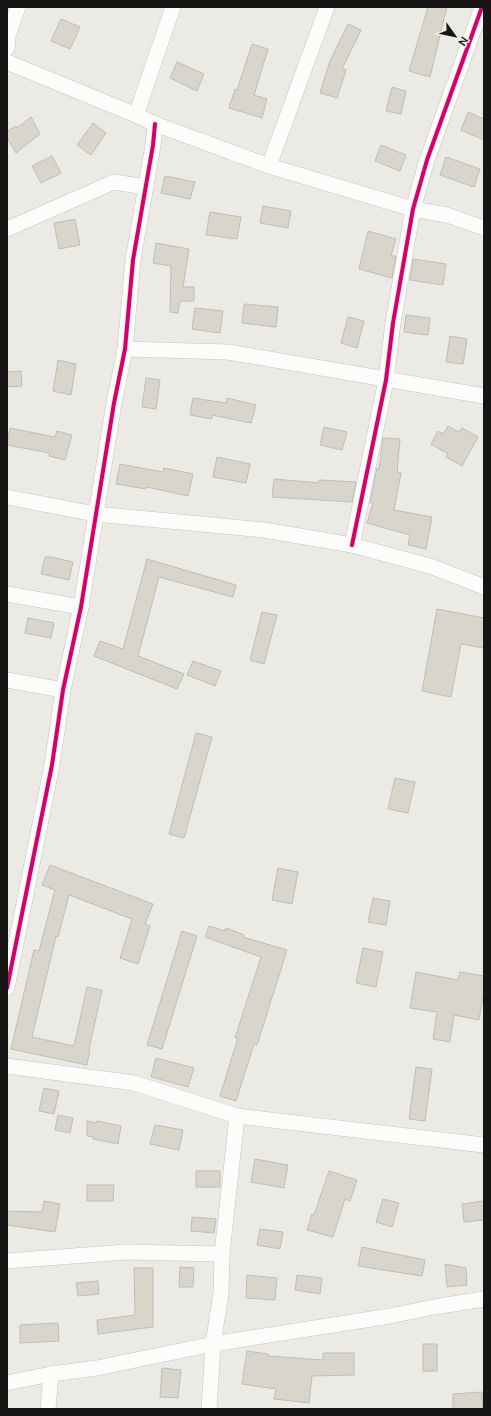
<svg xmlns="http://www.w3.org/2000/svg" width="491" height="1416" font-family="'Nunito Sans',sans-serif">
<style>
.building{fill:#d8d6ca;stroke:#bebdb9}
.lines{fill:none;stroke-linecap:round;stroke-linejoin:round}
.minor-casing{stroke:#c6c5c1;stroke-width:16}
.minor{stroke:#fcfcfb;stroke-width:15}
.cycleway-casing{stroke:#edebe3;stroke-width:6}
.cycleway{stroke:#d6006c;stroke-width:4}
</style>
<rect width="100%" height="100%" fill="#ebeae5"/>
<g class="building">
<polygon points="428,7 447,7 430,77 409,71"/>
<polygon points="61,19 80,27 70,49 51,41"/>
<polygon points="348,24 361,30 342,69 346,70 337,98 320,93 330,61"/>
<polygon points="252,44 268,49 254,95 267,99 262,118 229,108 235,89 237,90"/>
<polygon points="177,62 204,74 197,91 170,78"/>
<polygon points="392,87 406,91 401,114 386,111"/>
<polygon points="468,112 484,119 484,140 461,130"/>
<polygon points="31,117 40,134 16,153 7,138 7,131 16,126 17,128"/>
<polygon points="93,123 106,133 91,155 77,145"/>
<polygon points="381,145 406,155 400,171 375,161"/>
<polygon points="52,156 61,173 41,183 32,166"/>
<polygon points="446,157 480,169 474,187 440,175"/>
<polygon points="165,176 195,182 190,199 161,193"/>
<polygon points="263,206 291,211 288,228 260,223"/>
<polygon points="210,212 241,217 237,239 206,235"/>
<polygon points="75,219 80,245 59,249 54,223"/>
<polygon points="368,231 396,239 391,256 396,256 392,278 359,269"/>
<polygon points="156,243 189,249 183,287 194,287 194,301 180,301 178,313 170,312 171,266 153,263"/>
<polygon points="413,259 446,264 443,285 410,280"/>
<polygon points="244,304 278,307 276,327 242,323"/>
<polygon points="195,308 223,311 220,333 192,329"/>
<polygon points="406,315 430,318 428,335 404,332"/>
<polygon points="348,317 364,321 357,348 341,343"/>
<polygon points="450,336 467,339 463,364 446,362"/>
<polygon points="58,360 76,364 71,395 53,391"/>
<polygon points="21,371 22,386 7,387 7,372"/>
<polygon points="146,378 160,380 156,409 142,407"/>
<polygon points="193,398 226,403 227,398 256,405 251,423 212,415 212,419 190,415"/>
<polygon points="448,426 459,432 462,428 478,437 462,466 446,457 448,454 431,444 438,431 443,434"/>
<polygon points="324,427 347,432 342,450 320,445"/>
<polygon points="10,428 55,437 57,431 72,435 65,460 49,456 50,453 7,445"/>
<polygon points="383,438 400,439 397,472 401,473 394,510 432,517 426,549 408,545 410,535 367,523 373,503 370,503 377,468 379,469"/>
<polygon points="217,457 250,464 246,483 213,477"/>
<polygon points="120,464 163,472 164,468 193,474 188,496 147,487 146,489 116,484"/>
<polygon points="274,479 319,483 319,480 356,482 352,502 272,497"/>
<polygon points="45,557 51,557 73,562 69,580 41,574"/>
<polygon points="147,559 236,585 233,597 159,577 138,656 184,674 177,689 94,656 100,641 123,649"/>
<polygon points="437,609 484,618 484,648 461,644 451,697 422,691"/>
<polygon points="262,612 277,615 264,664 250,660"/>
<polygon points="28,618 54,623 51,638 25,633"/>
<polygon points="193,661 221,671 215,686 187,675"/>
<polygon points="196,733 212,737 184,838 169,834"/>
<polygon points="395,778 415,782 408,813 388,809"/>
<polygon points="50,865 153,904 145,924 150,926 138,964 120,958 132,919 69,895 58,937 56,936 32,1037 74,1046 87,987 102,990 89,1049 90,1050 87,1065 11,1049 34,950 39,951 55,890 42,885"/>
<polygon points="278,868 298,872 292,904 272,900"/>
<polygon points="373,898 390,901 386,925 368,922"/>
<polygon points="209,926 225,931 226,928 244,935 243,937 287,950 257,1045 254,1044 236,1101 220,1096 238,1038 235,1038 261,957 205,937"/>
<polygon points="182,931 197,936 162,1049 147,1045"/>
<polygon points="363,948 383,952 376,987 356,983"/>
<polygon points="416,972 458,980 460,972 484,976 484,991 479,1020 454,1015 450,1042 433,1039 437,1012 410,1008"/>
<polygon points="156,1058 194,1068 188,1087 151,1077"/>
<polygon points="416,1067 432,1069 425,1121 409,1119"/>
<polygon points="44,1088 59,1091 54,1114 39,1111"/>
<polygon points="58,1115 73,1118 70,1133 55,1130"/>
<polygon points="87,1121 97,1123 97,1121 121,1126 118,1144 93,1139 94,1137 87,1136"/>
<polygon points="155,1125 183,1130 179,1150 150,1144"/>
<polygon points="255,1159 288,1165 284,1188 251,1182"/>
<rect x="196" y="1171" width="24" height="16"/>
<polygon points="329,1171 357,1180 350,1201 345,1199 333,1237 307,1230 312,1214 314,1215"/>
<polygon points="87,1185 114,1185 113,1201 87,1201"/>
<polygon points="383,1199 399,1203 392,1227 376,1222"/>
<polygon points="44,1201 60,1204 55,1232 7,1225 7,1211 42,1212"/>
<polygon points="484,1201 484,1220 464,1222 462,1204"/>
<polygon points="192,1217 216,1219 214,1233 191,1231"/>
<polygon points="260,1229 283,1232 280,1249 257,1245"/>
<polygon points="362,1247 425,1260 422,1276 358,1266"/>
<polygon points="445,1264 466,1268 467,1285 447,1287"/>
<polygon points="180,1267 194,1268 193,1287 179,1287"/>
<polygon points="134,1268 153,1268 153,1327 98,1334 97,1320 135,1315"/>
<polygon points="247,1275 277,1278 275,1300 246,1298"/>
<polygon points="297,1275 322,1278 320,1294 295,1290"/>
<polygon points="98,1281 99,1294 78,1296 76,1283"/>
<polygon points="58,1323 59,1341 20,1343 20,1325"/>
<rect x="423" y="1344" width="14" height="27"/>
<polygon points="247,1351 268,1354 268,1356 323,1360 323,1353 354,1353 354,1375 312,1376 309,1403 274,1399 276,1389 242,1384"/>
<polygon points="162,1368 181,1370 178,1398 160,1397"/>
<polygon points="482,1392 483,1409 453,1409 453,1394"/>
</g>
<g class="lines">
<g class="minor-casing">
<g id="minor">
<polyline points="7,48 8,36 18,7"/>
<polyline points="7,62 136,115 155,124 269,166 413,209 447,215 484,228"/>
<polyline points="136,115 173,7"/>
<polyline points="269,166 327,7"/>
<polyline points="7,229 114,182 146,187"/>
<polyline points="125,349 228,352 484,396"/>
<polyline points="7,497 95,514 264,530 352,545 433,567 484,587"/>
<polyline points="352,545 386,380 393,323 413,209 427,160 482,7"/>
<polyline points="7,594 81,607"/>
<polyline points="7,680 63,690"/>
<polyline points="7,988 52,765 63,690 81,607 114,403 125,349 133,260 153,145 155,124"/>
<polyline points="7,1066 134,1083 237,1116 484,1145"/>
<polyline points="7,1261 126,1252 222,1254"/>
<polyline points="7,1383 51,1374 97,1368 213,1344 390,1316 434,1307 484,1299"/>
<polyline points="48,1409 51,1374"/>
<polyline points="209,1409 213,1344 221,1293 222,1254 237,1116"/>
</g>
</g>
<use href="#minor" class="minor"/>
<g class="cycleway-casing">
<g id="cycleway">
<polyline points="352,545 386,380 393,323 413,209 427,160 482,7"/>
<polyline points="7,988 52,765 63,690 81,607 114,403 125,349 133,260 153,145 155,124"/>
</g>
</g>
<use href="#cycleway" class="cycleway"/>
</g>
<rect width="491" height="1416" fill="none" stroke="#171614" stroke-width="16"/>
<g transform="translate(455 36) rotate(123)" stroke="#edebe3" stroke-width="3" paint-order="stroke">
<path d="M0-3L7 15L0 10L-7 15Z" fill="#171614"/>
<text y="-6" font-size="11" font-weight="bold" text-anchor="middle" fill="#171614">N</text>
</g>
</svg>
